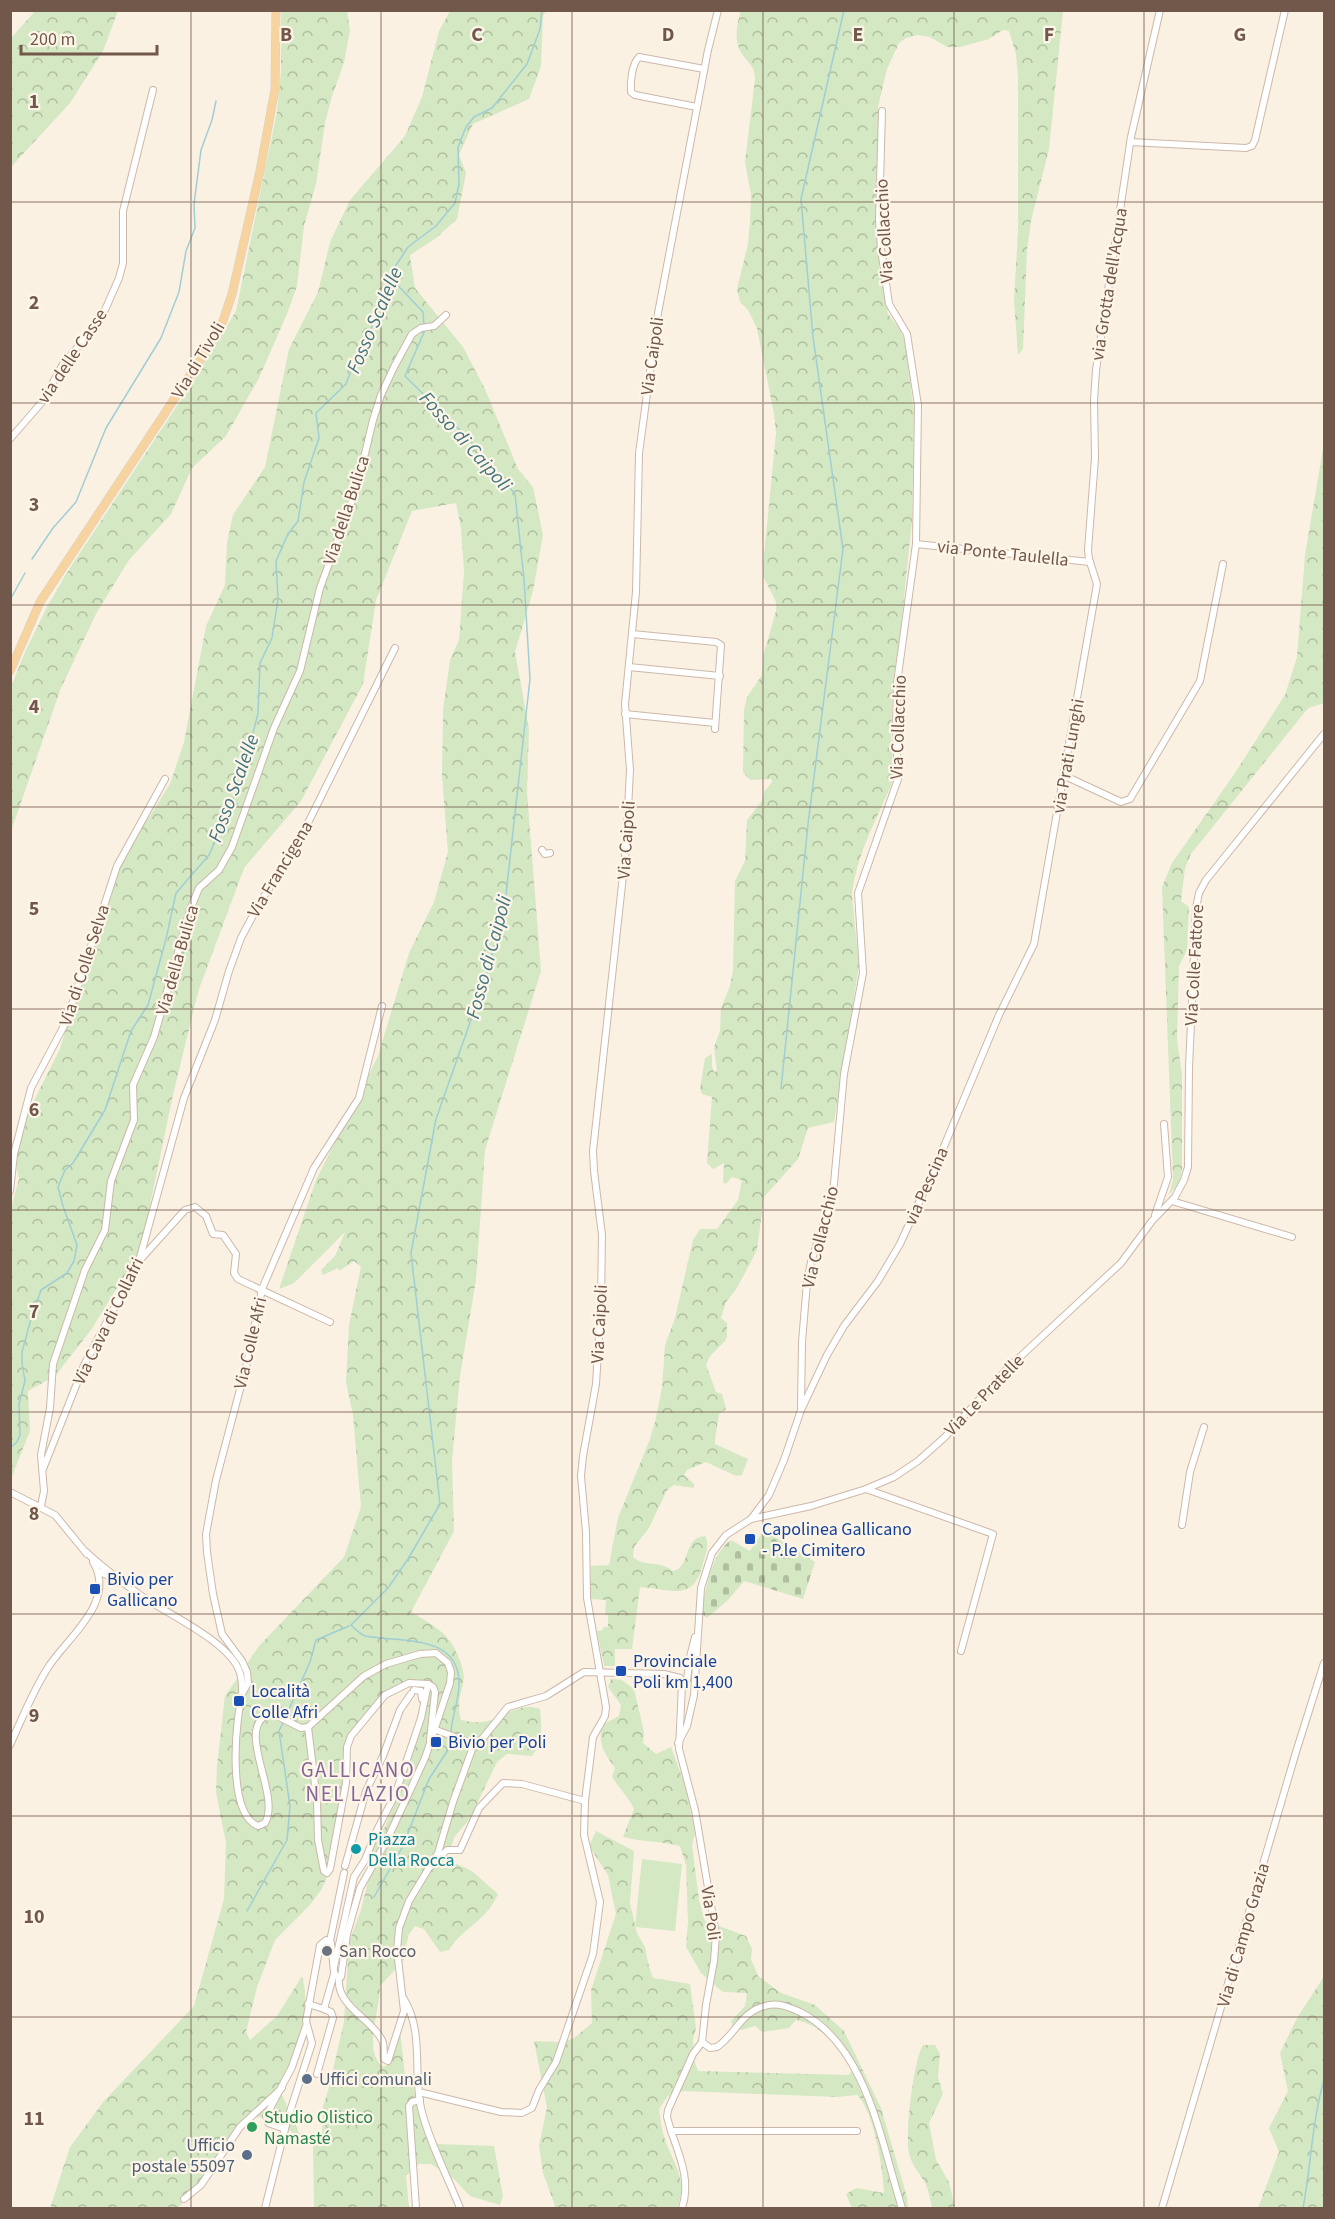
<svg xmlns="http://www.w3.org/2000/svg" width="1335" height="2219" font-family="'Source Sans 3',sans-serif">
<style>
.forest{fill:url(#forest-crowns);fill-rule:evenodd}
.cemetery{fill:url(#cemetery-stones)}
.park{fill:#d3e8c3}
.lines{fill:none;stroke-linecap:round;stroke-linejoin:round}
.stream{stroke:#a0ced5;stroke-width:1.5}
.minor-casing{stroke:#ccb8aa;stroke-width:8}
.major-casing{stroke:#d8d0cd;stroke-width:9}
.minor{stroke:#fff;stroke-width:6}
.major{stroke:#f7d39f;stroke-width:8}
.grid{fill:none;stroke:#72574b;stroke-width:1.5;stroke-opacity:0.55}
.transit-dot{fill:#1a4fb4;stroke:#fef5e9;stroke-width:2}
.culture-dot{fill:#0f9aa8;stroke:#fef5e9;stroke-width:2}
.worship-dot{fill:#6b7280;stroke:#fef5e9;stroke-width:2}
.service-dot{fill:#5c6f8a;stroke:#fef5e9;stroke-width:2}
.leisure-dot{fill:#2e9e5b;stroke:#fef5e9;stroke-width:2}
.labels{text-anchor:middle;stroke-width:4.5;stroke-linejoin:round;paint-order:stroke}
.street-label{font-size:18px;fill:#72574b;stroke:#fef5e9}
.transit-label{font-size:18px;fill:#164399;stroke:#fef5e9;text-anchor:start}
.culture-label{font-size:18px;fill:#0d838f;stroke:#fef5e9;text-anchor:start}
.worship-label{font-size:18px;fill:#5b616d;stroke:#fef5e9;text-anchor:start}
.service-label{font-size:18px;fill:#4e5e75;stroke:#fef5e9;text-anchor:start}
.leisure-label{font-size:18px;fill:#27864d;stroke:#fef5e9;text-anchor:start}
.water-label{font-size:20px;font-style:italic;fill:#43767e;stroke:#fef5e9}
.quarter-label{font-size:21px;letter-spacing:1.5px;fill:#846695;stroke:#fef5e9}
.grid-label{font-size:20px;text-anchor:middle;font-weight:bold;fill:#72574b;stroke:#fef5e9;stroke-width:4.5;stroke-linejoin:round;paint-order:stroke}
</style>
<defs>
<pattern id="forest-crowns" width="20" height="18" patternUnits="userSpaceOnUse" patternTransform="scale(1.5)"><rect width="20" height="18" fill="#d3e8c3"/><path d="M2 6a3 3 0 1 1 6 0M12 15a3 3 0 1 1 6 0" fill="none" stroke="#b0bfa0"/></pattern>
<pattern id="cemetery-stones" width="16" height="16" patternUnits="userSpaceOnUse" patternTransform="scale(1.5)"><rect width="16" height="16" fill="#d3e8c3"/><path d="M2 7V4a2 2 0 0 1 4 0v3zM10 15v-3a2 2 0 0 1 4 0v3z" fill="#b0bfa0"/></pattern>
</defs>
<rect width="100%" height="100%" fill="#fbf1e3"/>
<g class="forest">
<polygon points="36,10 118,11 103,51 70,103 11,167 11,38"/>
<path d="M741 10 1063 11 1049 149 1031 221 1027 250 1023 349 1018 355 1014 301 1018 231V77L1016 54 1009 31 1003 30 989 39 960 47H947L930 37 918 35 906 38 899 43 887 69 878 107 879 268 888 314 900 330 905 341 914 412 912 521 901 626 893 683 891 740 894 770 892 783C877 819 855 857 852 896L859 966 834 1122 808 1128 798 1159 764 1197 757 1250 737 1288 726 1302 721 1318 727 1323V1337L725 1341 710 1356 706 1365 716 1392 722 1394 726 1409 719 1414C718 1423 715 1436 715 1444L748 1459 742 1475 736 1476 706 1462 687 1470 684 1475 694 1484V1488L674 1485 667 1490 649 1528 634 1547 633 1557C645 1568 658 1559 673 1571 691 1567 683 1537 705 1536 710 1545 706 1553 703 1563 694 1603 672 1589 640 1587L632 1649H615V1666H604L597 1631 603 1630 604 1627H608V1615H605L606 1600 590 1599 591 1566 609 1565 618 1518 650 1439 655 1422 662 1388 665 1345 675 1318 693 1240 700 1229H717L738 1200 742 1180 732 1177 726 1184 723 1182 724 1163 713 1169 707 1163 712 1097 702 1094 700 1089 705 1058 712 1054V1067L714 1072 717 1071 714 1047 720 1031 721 1008 730 986 733 970 735 881 745 861 747 820 762 801 764 792 772 782 771 779 750 780 743 772 744 710 747 697 762 675 763 656 776 611V602L763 576V566L776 433 774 414 757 328 748 310 740 302 737 289 748 244 750 222 751 195 745 162 755 79C755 66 748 63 742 54 733 41 737 24 741 10Z"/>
<polygon points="281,11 347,11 350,30 344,63 332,96 325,123 316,184 304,226 297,286 287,314 259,378 226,436 192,468 171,514 129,560 97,612 61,688 11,831 11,687 25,652 47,607 66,574 190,386 236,311 277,112 281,71"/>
<path d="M450 11H546L543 16 541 66 529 99 473 124 459 155 466 173 457 219 435 239 410 255 415 288 463 347 485 389 518 469 533 487 543 535 533 591 515 652 529 729 527 792 541 971 485 1150 476 1280 460 1376 452 1461 454 1531 411 1612C432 1625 449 1632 458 1656 462 1665 465 1674 463 1683 460 1699 457 1704 461 1720 467 1721 474 1723 481 1722 502 1721 515 1701 540 1709 542 1727 543 1741 532 1756L507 1754 497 1762 469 1820 455 1836 446 1859 472 1871 498 1894C485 1923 463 1927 449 1950L440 1952 424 1929 415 1926 408 1936 404 1960 380 1986C381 2009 362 2050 383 2067L389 2064 400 2029 405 2075 411 2076 420 2117 438 2144 494 2146 503 2196 500 2205 470 2196 455 2180 431 2164H419L406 2176 409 2208H314L313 2146 308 2139 296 2136 282 2123 251 2115 206 2178 178 2208H50L70 2147 104 2101 194 2006 224 1899 226 1843 216 1792 217 1766 225 1696 259 1646 344 1557 361 1507 353 1415 346 1382 349 1325 361 1267 354 1261 339 1271 338 1268 323 1275 321 1270 335 1256 345 1232 294 1283 279 1289 316 1180 378 1056 409 953 434 902 448 852 442 775 443 710 450 660 459 640 464 572 461 528 456 503 412 511 376 600 363 684 301 801 244 868 198 992 173 1095 151 1200 143 1246 91 1330 55 1376 28 1391 30 1431 11 1479 10 1212 19 1179 12 1144 60 1049 69 1017 78 974 131 840 150 816 170 784 184 742 206 626 225 585 227 543 233 515 265 467 289 349 318 292 330 242 350 200 405 136 422 97 439 31ZM416 1682 430 1688C420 1737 404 1783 384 1829L379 1830 371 1852 370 1873 361 1910 349 1942 344 2022 328 2091 323 2106 322 2138 299 2133 279 2088C294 2053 313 2014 302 1976L277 2016 250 2040 246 2032 257 1987 275 1940 310 1905 321 1890 330 1871 351 1736 385 1695Z"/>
<polygon points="1324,443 1324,703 1309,708 1304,713 1191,854 1185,868 1181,901 1189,907 1187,950 1179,966 1177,1039 1182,1075 1182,1169 1179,1183 1169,1195 1173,1179 1162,887 1172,863 1233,776 1285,695 1297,657 1305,555"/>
<path d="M611 1679 622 1680 634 1689 644 1732 643 1743 656 1754 671 1747 686 1788 695 1833 692 1845 699 1900 705 1921 746 1936 752 1949 751 1959 758 1976 781 1993 815 2005 844 2031 881 2108 907 2197 908 2208H852L846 2194 856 2188 884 2193C883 2171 874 2110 857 2095L837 2097 684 2091 668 2096 659 2109C660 2117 661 2125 663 2133 670 2160 690 2178 677 2208H555L554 2203 543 2173 539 2146 547 2107 534 2041 557 2042 573 2039 592 2023 591 1990 616 1914 608 1875 589 1846 596 1831 634 1851 630 1903 637 1933 645 1947 649 1967 653 1978 690 1984 696 2028 693 2039 694 2060 698 2071 849 2075 852 2069C837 2047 824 2026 796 2020L789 2028 763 2032 755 2026 742 2030 733 2029 731 2021 745 2006 747 1993 723 1992 717 1987 701 1973 686 1947 688 1922 686 1865 680 1846C661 1841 642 1842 623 1837L634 1809C628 1796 618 1788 612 1776L615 1768C604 1753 598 1744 602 1725L619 1716 621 1705 608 1687Z"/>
<polygon points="1324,1972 1324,2208 1258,2208 1279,2152 1269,2128 1288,2091 1280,2053 1297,2018 1323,1978"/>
<path d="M923 2045H935L940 2054 938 2077 943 2094 929 2123 936 2160 949 2182 955 2208H932C930 2200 929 2189 924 2181 919 2173 913 2166 910 2157 904 2138 913 2062 923 2045Z"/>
</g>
<path class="cemetery" d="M764 1530 815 1562 803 1599 744 1581 728 1600 707 1618 701 1613C706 1590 710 1555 731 1540L750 1551Z"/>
<polygon class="park" points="642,1859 682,1864 675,1931 635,1927"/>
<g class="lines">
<g class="stream">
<polyline points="389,276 423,312 424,326"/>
<path d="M425 330 405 376 467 437 515 494 524 579 530 679 504 912 484 983 436 1119 411 1253 440 1504 408 1559 388 1588 351 1625C355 1629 360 1634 365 1636 399 1643 457 1633 459 1681 460 1698 452 1715 451 1732"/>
<polyline points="32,559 53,528 76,502 106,428 161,338 179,292 186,251 195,228 194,204 201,150 212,120 216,101"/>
<polyline points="10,600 25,573"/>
<polyline points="781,1089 808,824 843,549 813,337 801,199 844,10"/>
<polyline points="10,1448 17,1442 20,1435 19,1404 25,1381 22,1363 22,1352 31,1319 41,1290 67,1273 74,1261 77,1245 63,1206 58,1187 65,1170 73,1163 105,1110 131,1031 148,1005 166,939 176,893 209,855 231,805 246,762 258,713 260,663 272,638 278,599 276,561 288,534 298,521 304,482 319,438 316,413 346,384 353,366 365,347 389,276 408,247 436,226 455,203 459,184 458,147 466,127 474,117 492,108 527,64 540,29 542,10"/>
<polyline points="286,1716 310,1662 316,1640 349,1626"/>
<polyline points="374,1897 403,1846 429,1779 448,1750 451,1740"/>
<polyline points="247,1911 287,1840 290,1806 279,1731 284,1721"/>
<path d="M1303 2208C1311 2166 1312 2121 1324 2080"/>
</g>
<g class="minor-casing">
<g id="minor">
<path d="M697 107 635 95 631 92C630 82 632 64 639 57L704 69"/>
<polyline points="1130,142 1246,148 1252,146 1255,140 1285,10"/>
<polyline points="10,439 43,401 63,364 94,328 105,310 119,278 123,263 123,211 153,90"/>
<polyline points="916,544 1090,562"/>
<polyline points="632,634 716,642 721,645 715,729"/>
<polyline points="629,667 720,676"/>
<polyline points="625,714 715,723"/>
<polyline points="1065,776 1121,802 1130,799 1200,681 1223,564"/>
<polyline points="542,850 545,854 550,853"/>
<polyline points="10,1191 14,1154 31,1088 67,1020 117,866 165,779"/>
<polyline points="1172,1201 1292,1237"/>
<polyline points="1155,1215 1168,1177 1164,1124"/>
<polyline points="139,1261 185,1210 195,1207 206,1216 213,1234 223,1235 236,1254 234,1273 238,1279 330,1322"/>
<polyline points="801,1406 802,1342 807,1282 811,1262 833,1194 844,1074 863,973 858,893 898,779 896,730 897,683 916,544 918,405 907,334 889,304 881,249 879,219 882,111"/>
<polyline points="43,1469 85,1363 139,1261 184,1098 215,1020 229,971 241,938 258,906 301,837 395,648"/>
<polyline points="866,1489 993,1534 961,1651"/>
<polyline points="10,1492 55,1515 87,1554"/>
<polyline points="41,1506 44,1491 41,1455 50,1408 53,1364 85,1270 105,1230 111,1181 134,1120 133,1085 154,1037 190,910 199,888 219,870 232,847 274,728 300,671 320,588 357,487 373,420 381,395 394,367 412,334 421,328 434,326 446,315"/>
<polyline points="751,1519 811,1506 866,1489 894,1477 918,1461 945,1437 1007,1369 1121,1263 1152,1221 1175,1197 1184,1180 1188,1167 1189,1068 1196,908 1199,893 1206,880 1324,734"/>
<polyline points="1182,1525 1190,1472 1204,1427"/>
<path d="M86 1552C103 1568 122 1582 140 1595 167 1614 231 1642 240 1673 245 1689 240 1702 238 1718 235 1743 230 1815 258 1826L265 1823C282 1794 232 1726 271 1713L301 1728 308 1727"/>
<polyline points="98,1571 119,1581"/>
<polyline points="428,1684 433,1687 435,1692 430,1740"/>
<polyline points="682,1684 687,1680 690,1657 695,1637"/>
<polyline points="414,1690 421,1691 422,1699"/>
<polyline points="243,1692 248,1683 247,1672 242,1661 222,1634 213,1594 207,1552 206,1534 216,1480 248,1359 262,1289 314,1168 359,1098 382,1006"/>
<polyline points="308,1727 317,1801 318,1840 324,1871 327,1873 330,1869 346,1783 347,1747 351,1736 385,1695 409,1683 428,1684"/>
<path d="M436 1730 474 1744 482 1739 508 1707 546 1696 584 1672 664 1674 680 1678 682 1684 679 1749 695 1810 716 1935 714 1961 706 2005 702 2042 710 2048 717 2047C735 2035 742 2011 765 2006 777 2002 789 2007 800 2012 867 2045 881 2143 902 2208"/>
<polyline points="678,1743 687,1726 694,1695 701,1588 712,1553 726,1535 751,1519 769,1495 784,1460 801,1410 827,1355 844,1326 878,1281 900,1244 940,1156 999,1015 1034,944 1097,584 1089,559 1088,550 1095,458 1094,400 1096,370 1131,137 1160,10"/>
<path d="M10 1745C22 1719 33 1690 49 1666 68 1637 117 1601 93 1562"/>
<polyline points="345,1866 366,1791 383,1756 400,1710 411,1694"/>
<polyline points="430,1867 447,1850 460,1850 479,1808 503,1783 522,1784 585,1801 593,1737 605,1716 606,1707 587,1598 586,1532 581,1476 583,1456 596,1384 601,1304 602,1235 594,1171 593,1151 626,848 630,770 625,704 636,592 639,453 658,313 708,50 718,10"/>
<polyline points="330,1941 344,1873"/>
<polyline points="334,1967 354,1877 365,1860 377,1830 395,1795 421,1718 428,1684"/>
<path d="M339 1978C336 2006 371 2018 382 2040 385 2046 383 2052 384 2059L388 2061 404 2011 397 1950 399 1928 409 1901 438 1853 453 1802 474 1744"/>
<path d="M404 1999C424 2032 413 2072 421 2108 428 2139 448 2178 460 2208"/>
<polyline points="308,2004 324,2009 334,1974"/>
<polyline points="702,2042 693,2054 668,2110 667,2117 671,2131 857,2131"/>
<polyline points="317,2074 333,2018 331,2012 324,2009"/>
<polyline points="419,2092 501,2112 522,2113 532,2108 539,2090 556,2062 593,1954 600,1902 584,1835 585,1801"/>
<polyline points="285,2129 268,2123 266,2116 292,2067 306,2026"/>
<path d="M671 2131C680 2157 691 2181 682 2208"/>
<polyline points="184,2199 201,2185 240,2127 282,2088"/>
<polyline points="265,2208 287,2121 312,2043 306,2021 320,1945 326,1940 331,1943 334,1972 336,1976 341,1977 347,1934 360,1888 387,1840 425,1758 450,1683 451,1672 448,1663 436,1653 420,1654 386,1664 364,1676 308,1727"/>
<polyline points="416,2208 409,2106 412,2102 420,2100"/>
<polyline points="1162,2208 1296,1752 1324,1663"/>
</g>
</g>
<g class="major-casing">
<polyline id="major" points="10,671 40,602 210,345 223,321 232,294 260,171 275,89 276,10"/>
</g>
<use href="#minor" class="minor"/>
<use href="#major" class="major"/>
</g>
<path class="grid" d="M191 10V2208M381 10V2208M572 10V2208M763 10V2208M954 10V2208M1144 10V2208M10 202H1324M10 403H1324M10 605H1324M10 807H1324M10 1009H1324M10 1210H1324M10 1412H1324M10 1614H1324M10 1816H1324M10 2017H1324"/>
<g class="transit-dot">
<rect x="744" y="1533" width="12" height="12" rx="3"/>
<rect x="89" y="1583" width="12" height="12" rx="3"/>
<rect x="615" y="1665" width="12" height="12" rx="3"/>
<rect x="233" y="1695" width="12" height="12" rx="3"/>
<rect x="430" y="1736" width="12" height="12" rx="3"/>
</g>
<circle class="culture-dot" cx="356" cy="1849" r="6"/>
<circle class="worship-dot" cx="327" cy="1951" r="6"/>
<g class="service-dot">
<circle cx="307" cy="2079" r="6"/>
<circle cx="247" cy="2155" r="6"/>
</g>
<circle class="leisure-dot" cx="252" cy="2127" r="6"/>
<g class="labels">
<g class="street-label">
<text transform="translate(884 231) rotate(-93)" y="6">Via Collacchio</text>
<text transform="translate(1109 284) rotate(-81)" y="6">via Grotta dell'Acqua</text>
<text transform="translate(72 356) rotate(-56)" y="6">via delle Casse</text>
<text transform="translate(652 356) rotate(-82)" y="6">Via Caipoli</text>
<text transform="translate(198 360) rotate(-59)" y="6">Via di Tivoli</text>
<text transform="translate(346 510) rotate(-72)" y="6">Via della Bulica</text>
<text transform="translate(1003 553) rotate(6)" y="6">via Ponte Taulella</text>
<text transform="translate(898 727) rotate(-88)" y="6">Via Collacchio</text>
<text transform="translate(1068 756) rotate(-80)" y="6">via Prati Lunghi</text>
<text transform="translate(626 840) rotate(-86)" y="6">Via Caipoli</text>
<text transform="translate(280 869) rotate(-59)" y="6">Via Francigena</text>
<text transform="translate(177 960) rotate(-74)" y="6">Via della Bulica</text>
<text transform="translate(84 965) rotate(-72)" y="6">Via di Colle Selva</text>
<text transform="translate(1194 965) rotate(-87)" y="6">Via Colle Fattore</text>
<text transform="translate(926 1186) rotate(-66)" y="6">via Pescina</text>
<text transform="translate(820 1237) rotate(-76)" y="6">Via Collacchio</text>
<text transform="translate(108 1321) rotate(-64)" y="6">Via Cava di Collafri</text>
<text transform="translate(599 1324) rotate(-87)" y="6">Via Caipoli</text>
<text transform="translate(250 1343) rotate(-77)" y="6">Via Colle Afri</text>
<text transform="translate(984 1395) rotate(-46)" y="6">Via Le Pratelle</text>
<text transform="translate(711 1913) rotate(82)" y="6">Via Poli</text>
<text transform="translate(1243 1935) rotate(-74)" y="6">Via di Campo Grazia</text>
</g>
<g class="transit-label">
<text x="762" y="1535">Capolinea Gallicano<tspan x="762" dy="21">- P.le Cimitero</tspan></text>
<text x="107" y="1585">Bivio per<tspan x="107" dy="21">Gallicano</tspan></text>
<text x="633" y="1667">Provinciale<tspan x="633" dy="21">Poli km 1,400</tspan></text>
<text x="251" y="1697">Località<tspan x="251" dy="21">Colle Afri</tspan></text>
<text x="448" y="1748">Bivio per Poli</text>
</g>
<g class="culture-label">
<text x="368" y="1845">Piazza<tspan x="368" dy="21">Della Rocca</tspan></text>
</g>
<g class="worship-label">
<text x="339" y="1957">San Rocco</text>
</g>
<g class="service-label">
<text x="319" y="2085">Uffici comunali</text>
<text x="235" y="2151" text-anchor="end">Ufficio<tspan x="235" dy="21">postale 55097</tspan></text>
</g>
<g class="leisure-label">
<text x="264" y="2123">Studio Olistico<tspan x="264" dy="21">Namasté</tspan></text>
</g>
<g class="water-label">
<text transform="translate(374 320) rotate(-67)" y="7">Fosso Scalelle</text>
<text transform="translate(466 441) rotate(48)" y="7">Fosso di Caipoli</text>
<text transform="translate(233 788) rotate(-70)" y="7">Fosso Scalelle</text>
<text transform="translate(488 957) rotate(-75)" y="7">Fosso di Caipoli</text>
</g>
<g class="quarter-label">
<text x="358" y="1777">GALLICANO<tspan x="358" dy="24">NEL LAZIO</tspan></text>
</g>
</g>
<g class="grid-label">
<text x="286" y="41">B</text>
<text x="477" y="41">C</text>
<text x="668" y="41">D</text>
<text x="858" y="41">E</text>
<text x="1049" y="41">F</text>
<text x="1240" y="41">G</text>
<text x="34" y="108">1</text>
<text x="34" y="309">2</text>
<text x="34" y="511">3</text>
<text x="34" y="713">4</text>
<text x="34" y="915">5</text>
<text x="34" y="1116">6</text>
<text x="34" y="1318">7</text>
<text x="34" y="1520">8</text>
<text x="34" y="1722">9</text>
<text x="34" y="1923">10</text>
<text x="34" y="2125">11</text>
</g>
<rect width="1335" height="2219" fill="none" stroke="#72574b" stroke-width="24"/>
<path d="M21 45v9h136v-9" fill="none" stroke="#72574b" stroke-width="3"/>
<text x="30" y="45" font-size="18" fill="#72574b" stroke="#fef5e9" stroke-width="4.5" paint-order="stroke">200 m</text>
</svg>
